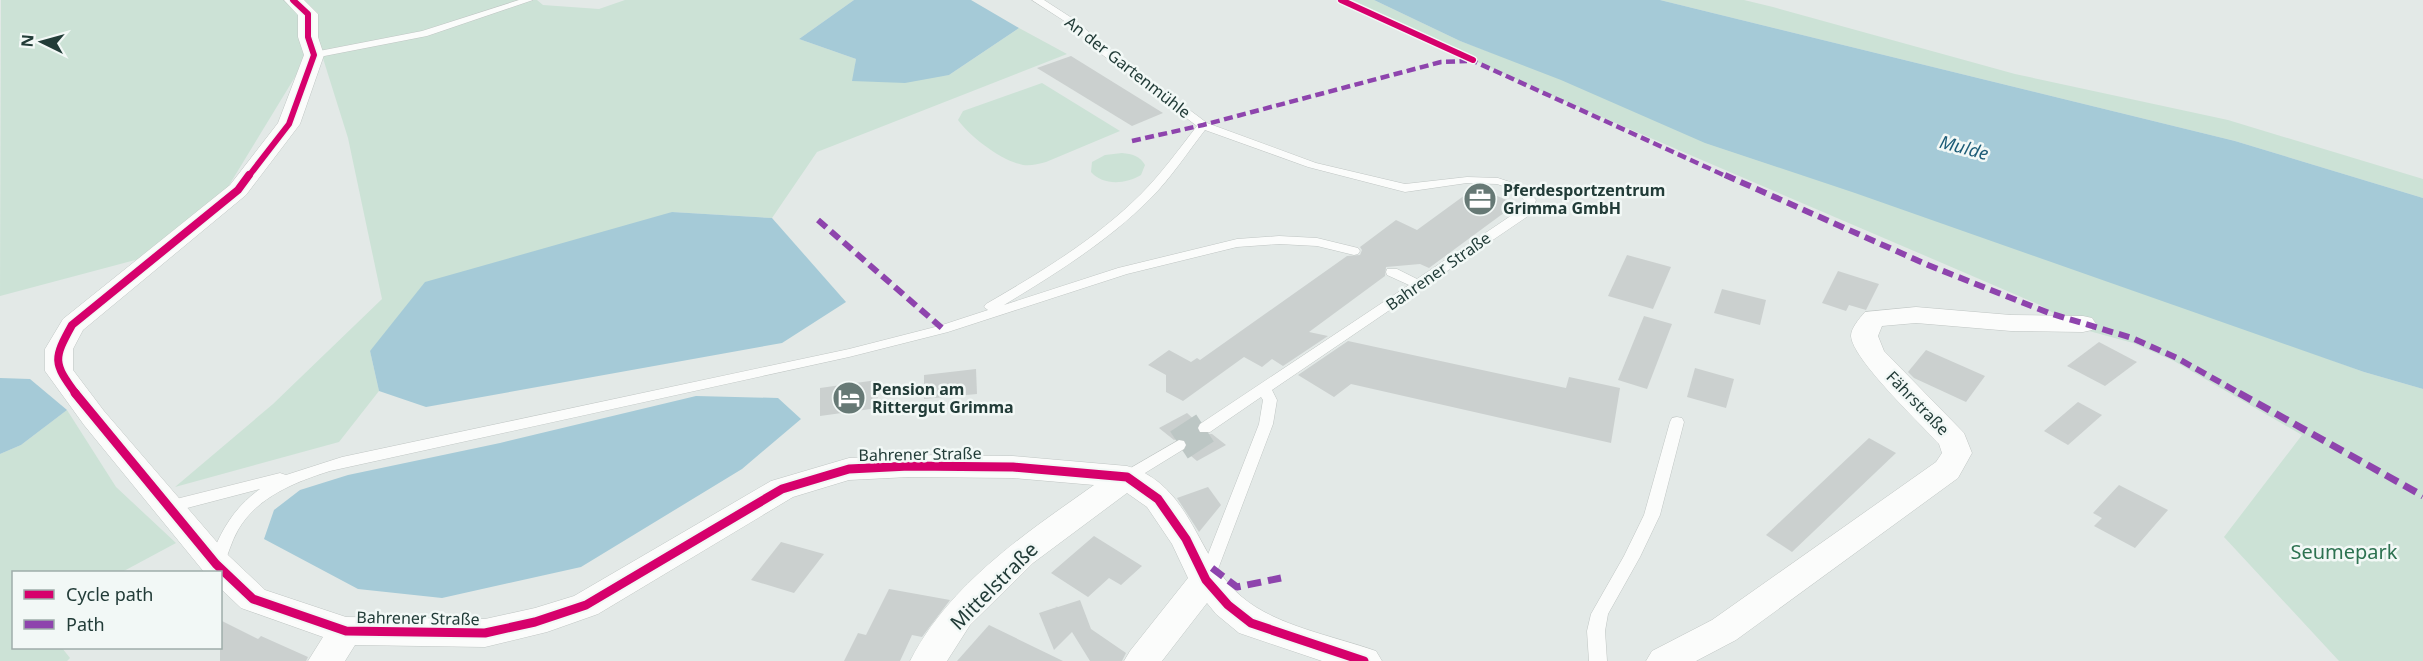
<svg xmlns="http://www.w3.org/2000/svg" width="2423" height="661" font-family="'Noto Sans',sans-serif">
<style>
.green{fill:#cce2d6}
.water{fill:#a5cad7}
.building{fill:#cbd0cf}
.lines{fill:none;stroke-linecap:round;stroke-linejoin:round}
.street-tunnel{stroke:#bcc6c4;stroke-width:32;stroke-dasharray:32 16;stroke-linecap:butt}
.lane-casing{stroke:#c0c6c4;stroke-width:1}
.street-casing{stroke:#c0c6c4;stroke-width:1}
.lane{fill:#fbfcfb;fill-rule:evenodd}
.street{fill:#fbfcfb;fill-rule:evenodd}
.quiet-far2{stroke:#8e44ad;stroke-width:4.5;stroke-dasharray:9 4.5;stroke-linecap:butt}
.quiet-far1{stroke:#8e44ad;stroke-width:6;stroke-dasharray:11 6;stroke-linecap:butt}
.quiet{stroke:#8e44ad;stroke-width:7;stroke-dasharray:14 7;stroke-linecap:butt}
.cycleway-far2-casing{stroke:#f2f8f6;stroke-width:9}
.cycleway-far1-casing{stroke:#f2f8f6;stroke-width:11}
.cycleway-casing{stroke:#f2f8f6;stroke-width:13}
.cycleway-far2{stroke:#d6006c;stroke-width:6}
.cycleway-far1{stroke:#d6006c;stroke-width:8}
.cycleway{stroke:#d6006c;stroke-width:9}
.labels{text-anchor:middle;stroke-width:5;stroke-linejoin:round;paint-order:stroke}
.street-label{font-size:16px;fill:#223c38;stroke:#f2f8f6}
.poi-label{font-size:16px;font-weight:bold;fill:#223c38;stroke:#f2f8f6;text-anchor:start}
.water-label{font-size:18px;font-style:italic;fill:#1d5c77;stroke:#f2f8f6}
.near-park-label{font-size:20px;fill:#2d7251;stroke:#f2f8f6}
.near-street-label{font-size:20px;fill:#223c38;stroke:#f2f8f6}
</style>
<rect width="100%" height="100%" fill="#e3e9e7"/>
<g class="green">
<polygon points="1,0 537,0 543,5 599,9 625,0 854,0 799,39 856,59 853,81 949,75 1019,28 1067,54 817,152 772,218 672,212 370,351 379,391 339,442 175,487 273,404 382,299 348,138 316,36 300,64 298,72 228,187 139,259 0,296"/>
<polygon points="1341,0 1374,0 1460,41 2364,372 2423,389 2423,661 2339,661 2224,537 2302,435 2174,361 2133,343 2078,328 2040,305 1548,94"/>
<polygon points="1660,0 1744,0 1773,7 2015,74 2228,120 2423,179 2423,198 2235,141"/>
<path d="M1042 83 1120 131 1046 162C1038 164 1031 166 1023 165 1002 161 970 137 958 120L963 111Z"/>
<path d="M1122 153C1132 154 1140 156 1145 165L1141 175C1126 184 1103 186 1091 172L1092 162 1105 155Z"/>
<polygon points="67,410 116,487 176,543 122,572 14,572 14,648 62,648 70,658 67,661 0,661 0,454 21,445"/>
</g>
<g class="water">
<polygon points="854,0 971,0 1019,28 949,75 905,83 852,81 856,59 799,39"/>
<polygon points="1374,0 1660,0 2235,141 2423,198 2423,389 2364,372 1855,193 1705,143 1561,80 1460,41"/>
<polygon points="672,212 772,218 846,302 782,343 426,407 379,391 370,351 425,282"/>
<polygon points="0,378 30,379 67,410 21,445 0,454"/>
<polygon points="696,396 778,398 801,419 742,469 581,567 442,598 358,589 264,539 274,510 300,490 348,475 500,443"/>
</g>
<g class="building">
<polygon points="1071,56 1163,113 1132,126 1037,68"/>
<polygon points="1476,187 1516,204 1429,268 1420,264 1386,267 1385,276 1309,332 1328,336 1283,366 1272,359 1262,367 1244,357 1183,401 1166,392 1166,375 1148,365 1169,350 1191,362 1197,358 1200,360 1347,256 1360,255 1362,250 1360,247 1396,220 1417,230"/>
<polygon points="1627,255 1671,267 1653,309 1608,296"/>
<polygon points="1838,271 1879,284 1866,310 1849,305 1846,311 1822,303"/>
<polygon points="1722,289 1766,300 1760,325 1714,313"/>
<polygon points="1644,316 1672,324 1647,389 1618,380"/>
<polygon points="1348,341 1566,388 1569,377 1620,388 1611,443 1351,384 1334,397 1298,375"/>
<polygon points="2099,342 2137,362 2105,386 2067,366"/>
<polygon points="1926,350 1985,376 1966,402 1914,378 1908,372"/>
<polygon points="1695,368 1734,379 1726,408 1687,397"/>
<polygon points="976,369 977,394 924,399 924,375"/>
<polygon points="877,380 878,408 820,416 820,388"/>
<polygon points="2078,402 2102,415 2068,445 2044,431"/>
<polygon points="1187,413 1198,423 1196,427 1198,433 1212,434 1226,445 1197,461 1185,451 1188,446 1186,440 1179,438 1174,440 1159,428"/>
<polygon points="1869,438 1896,453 1792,552 1766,535"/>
<polygon points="2119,485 2168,510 2135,548 2094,526 2102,518 2093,513"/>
<polygon points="1208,487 1221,505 1199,532 1177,498"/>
<polygon points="1094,536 1142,566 1121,585 1109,578 1088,597 1051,573"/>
<polygon points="781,542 824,554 794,593 751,580"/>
<polygon points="889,589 950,600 922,637 912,635 900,661 844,661 858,633 866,635"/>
<polygon points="1080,600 1091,629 1126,653 1122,661 1090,661 1072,632 1054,650 1039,613 1057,607 1055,606 1058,607"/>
<polygon points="220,620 258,639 261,636 308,657 306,661 220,661"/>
<polygon points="989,625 1063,661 957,661"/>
</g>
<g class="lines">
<polyline class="street-tunnel" points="1179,445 1205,428"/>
<g class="lane-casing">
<g id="lane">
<polygon points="519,0 533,0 427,36 314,58 309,55 314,52 422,31"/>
<path d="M1032 0H1044L1075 20 1108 49 1207 123 1316 163 1405 184 1467 177 1498 178 1525 187 1536 200 1531 214 1272 390 1277 400 1273 424 1212 585 1206 586 1200 585 1198 580 1259 424 1263 400 1261 397 1210 432H1200L1198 428 1200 424 1409 285 1387 275 1386 272 1387 269H1397L1417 279 1521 209 1524 200 1517 191 1497 184 1467 183 1405 192 1308 167 1205 130C1187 153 1171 178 1150 199 1107 242 1055 274 1004 305L1118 268 1237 239 1279 236 1317 238 1358 248 1360 251 1358 254 1354 255 1317 246 1279 244 1237 247 1127 274 948 332 849 357 330 471C295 482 257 497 238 530 231 542 228 556 222 568L216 570 210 568 208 564C220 533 232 509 260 489L168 513 162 511 160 507 162 503 168 501 280 473 286 475 342 457 849 349 939 326 988 310 984 307 986 304C1041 272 1096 239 1141 194 1162 173 1179 149 1197 126L1100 53 1069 24Z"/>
<polygon points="1677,417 1682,418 1684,422 1660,515 1640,557 1608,614 1605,631 1607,661 1589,661 1587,631 1591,614 1624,556 1644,515 1670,422 1672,418"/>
<polygon points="1179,440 1184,441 1186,445 1184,449 1132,481 1122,481 1119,477 1122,473"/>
</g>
</g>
<g class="street-casing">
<g id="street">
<path d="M284 0H304L318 14V37L324 55 300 124 246 195 83 330 73 349V370L104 411 228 555 265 590 346 617 485 619 535 608 574 596 771 481 849 458 909 455 1013 456 1127 466C1193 485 1196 559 1242 597 1276 626 1334 636 1376 651L1382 661H1322L1239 633 1216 614 1207 603 1162 661H1124L1130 651 1188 578 1172 544 1147 507 1127 493 1033 563 970 625 947 661H910C950 583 1025 534 1094 485L1013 478 909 477 849 480 793 497 598 614 547 632 485 647 355 645 345 661H308L323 637 241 608 220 588V572H204L84 425 45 371V349L63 319 230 185 278 123 304 55 298 37V15Z"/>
<path d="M1916 307 2011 315 2083 316 2092 318 2096 324 2092 330 2083 332 2011 331 1916 323 1882 326 1878 336 1884 351 1964 433 1972 453 1958 478 1736 640 1696 661H1646L1652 651 1712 620 1936 462 1942 453 1939 444C1921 424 1852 359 1851 336 1851 328 1859 319 1865 312Z"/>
</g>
</g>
<use href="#lane" class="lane"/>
<use href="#street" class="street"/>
<g class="quiet-far2">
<polyline points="1469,59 1728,177"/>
<polyline points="1132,141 1203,125 1441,62 1467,61"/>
</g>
<g class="quiet-far1">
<polyline points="1725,175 1928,265 2049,313 2132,338 2177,358 2241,394"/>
<polyline points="818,220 943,329"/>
</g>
<g class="quiet">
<polyline points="2239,393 2423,496"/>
<polyline points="1212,568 1237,587 1281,578"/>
</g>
<g class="cycleway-far2-casing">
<g id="cycleway-far2">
<polyline points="1341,0 1473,60"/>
<polyline points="248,177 289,124 314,55 308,37 308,14 293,0"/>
</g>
</g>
<g class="cycleway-far1-casing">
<path id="cycleway-far1" d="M76 394C53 363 53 359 72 325L238 190 249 175"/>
</g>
<g class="cycleway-casing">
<polyline id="cycleway" points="75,393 216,564 253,599 346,631 485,633 535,622 586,605 782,489 849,469 909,466 1013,467 1127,477 1158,499 1186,539 1206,580 1228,605 1251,623 1364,661"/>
</g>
<use href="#cycleway-far2" class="cycleway-far2"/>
<use href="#cycleway-far1" class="cycleway-far1"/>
<use href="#cycleway" class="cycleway"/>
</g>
<defs>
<g id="office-disc" transform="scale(1.725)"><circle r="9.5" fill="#667975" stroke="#f2f8f6"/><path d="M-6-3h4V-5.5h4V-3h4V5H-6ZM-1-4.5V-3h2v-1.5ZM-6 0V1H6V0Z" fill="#fff"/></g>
<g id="hotel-disc" transform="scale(1.725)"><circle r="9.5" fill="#667975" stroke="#f2f8f6"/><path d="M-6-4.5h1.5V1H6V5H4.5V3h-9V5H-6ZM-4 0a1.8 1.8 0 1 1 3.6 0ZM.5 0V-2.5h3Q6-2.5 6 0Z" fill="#fff"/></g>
</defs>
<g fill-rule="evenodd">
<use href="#office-disc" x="1480" y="199"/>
<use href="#hotel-disc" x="849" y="398"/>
</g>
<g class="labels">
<g class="street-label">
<text transform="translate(1128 67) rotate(38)" y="6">An der Gartenmühle</text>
<text transform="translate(1438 271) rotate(-35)" y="6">Bahrener Straße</text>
<text transform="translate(1918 403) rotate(46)" y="6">Fährstraße</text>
<text transform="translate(920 454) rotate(-1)" y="6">Bahrener Straße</text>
<text transform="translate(418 618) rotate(1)" y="6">Bahrener Straße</text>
</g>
<g class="poi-label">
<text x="1503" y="196">Pferdesportzentrum<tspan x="1503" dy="18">Grimma GmbH</tspan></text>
<text x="872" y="395">Pension am<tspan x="872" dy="18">Rittergut Grimma</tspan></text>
</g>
<g class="water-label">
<text transform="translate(1964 148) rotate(15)" y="6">Mulde</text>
</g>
<g class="near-park-label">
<text x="2344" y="559">Seumepark</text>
</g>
<g class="near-street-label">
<text transform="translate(994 586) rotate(-45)" y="7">Mittelstraße</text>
</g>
</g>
<rect x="12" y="571" width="210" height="78" fill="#f2f8f6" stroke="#9fadaa" stroke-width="1.5"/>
<rect x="24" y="590" width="30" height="9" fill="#d6006c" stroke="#9fadaa" stroke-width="1.5"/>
<text x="66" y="601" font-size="18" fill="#223c38">Cycle path</text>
<rect x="24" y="620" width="30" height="9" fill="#8e44ad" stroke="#9fadaa" stroke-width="1.5"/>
<text x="66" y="631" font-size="18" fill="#223c38">Path</text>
<g transform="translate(42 42) rotate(275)" stroke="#f2f8f6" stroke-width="4.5" paint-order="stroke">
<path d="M0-4.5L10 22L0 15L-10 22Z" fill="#223c38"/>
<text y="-9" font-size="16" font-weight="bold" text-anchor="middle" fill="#223c38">N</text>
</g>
</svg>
